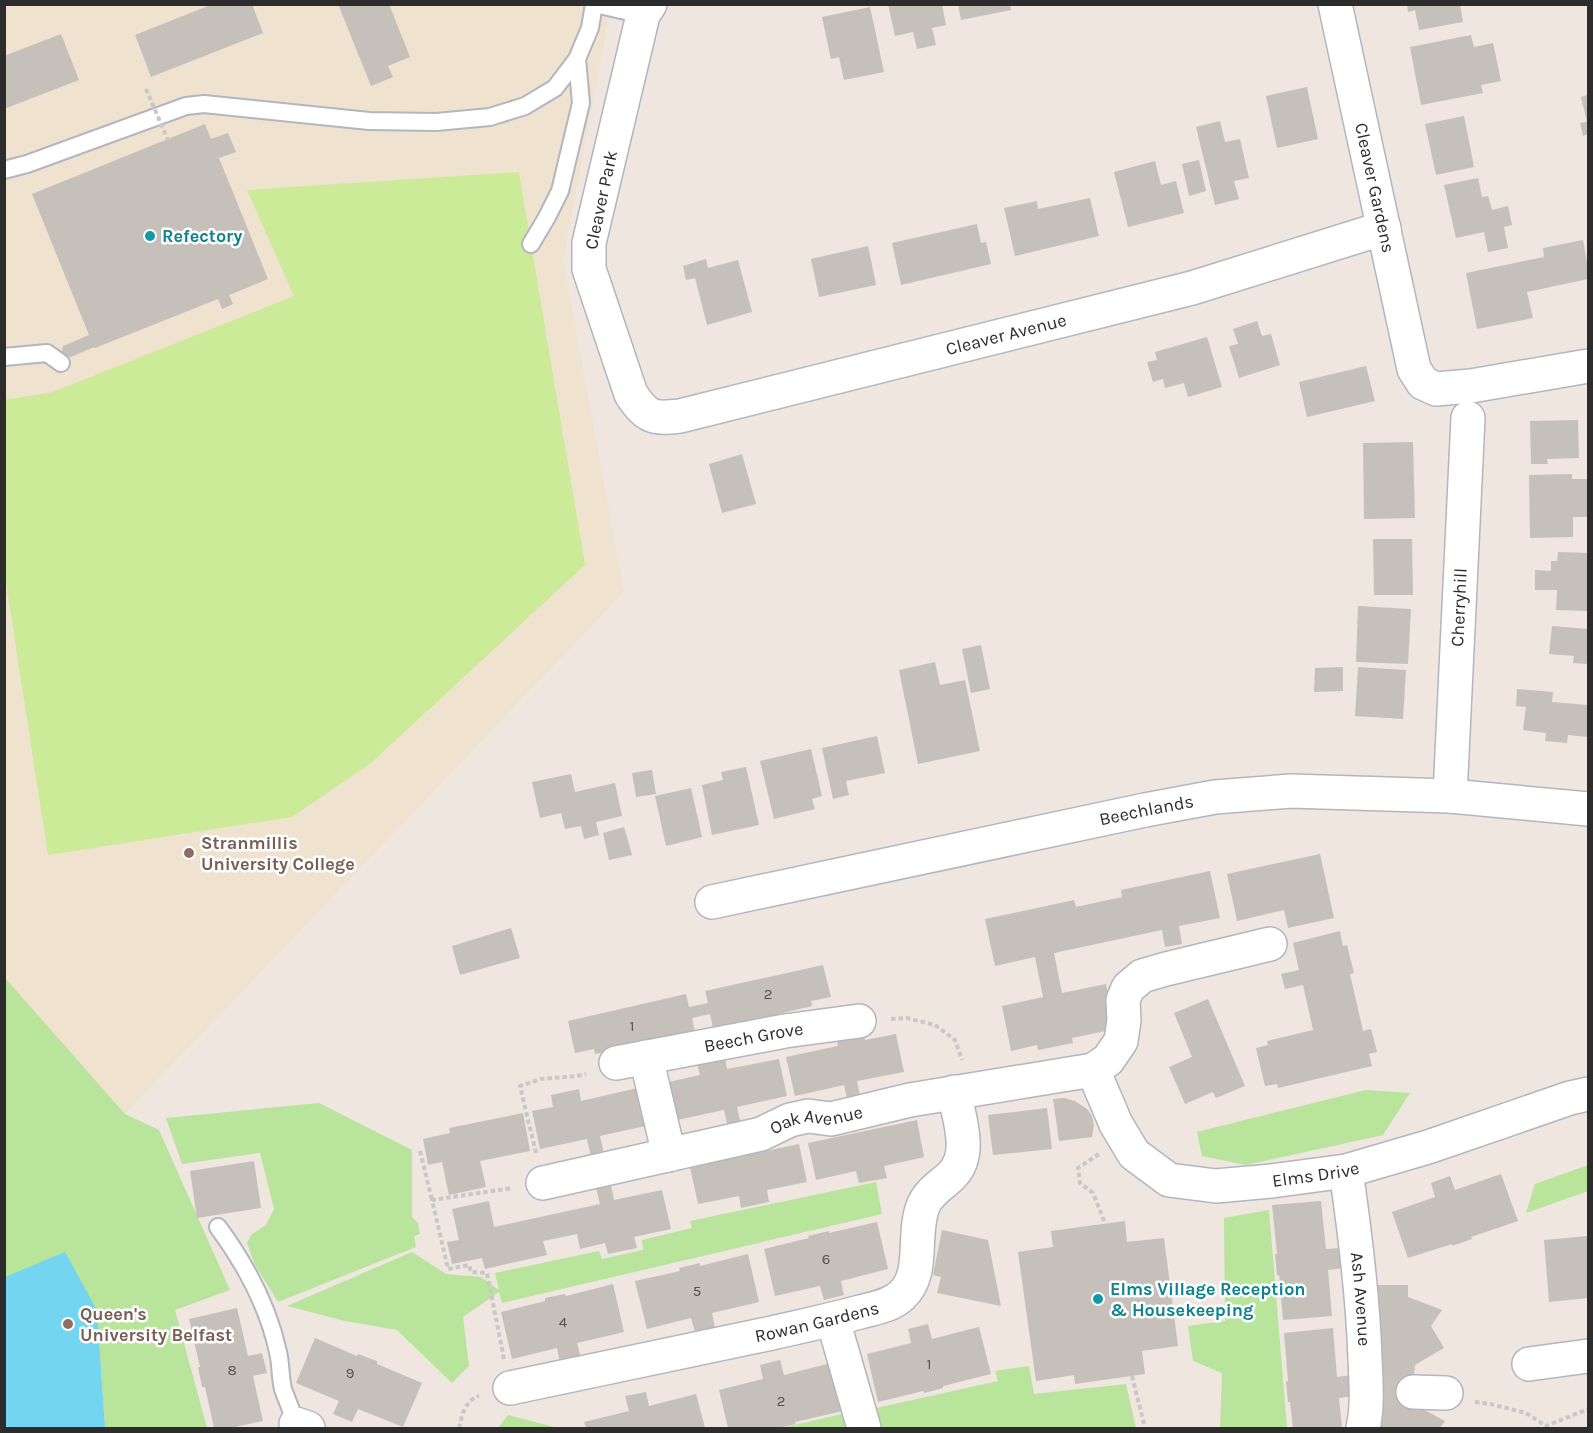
<svg xmlns="http://www.w3.org/2000/svg" width="1593" height="1433" font-family="Karla,sans-serif">
<style>
.education{fill:#efe3cf}
.green{fill:#b8e49c}
.pitch{fill:#cceb98}
.water{fill:#73d5ef}
.building{fill:#c6c0bb}
.lines{fill:none;stroke-linecap:round;stroke-linejoin:round}
.street-tunnel{stroke:#c7c1bb;stroke-width:33;stroke-dasharray:33 16;stroke-linecap:butt}
.lane-casing{stroke:#b2b6c0;stroke-width:20}
.street-casing{stroke:#b2b6c0;stroke-width:36}
.path{stroke:#c8c8c8;stroke-width:4;stroke-dasharray:4.5 3;stroke-linecap:butt}
.lane{stroke:#fff;stroke-width:16}
.street{stroke:#fff;stroke-width:33}
.path-bridge{stroke:#c8c8c8;stroke-width:4;stroke-dasharray:4.5 3;stroke-linecap:butt}
.culture-dot{fill:#0f9aa8;stroke:#fff;stroke-width:2}
.education-dot{fill:#8d6e63;stroke:#fff;stroke-width:2}
.labels{text-anchor:middle;stroke-width:5;stroke-linejoin:round;paint-order:stroke}
.number-label{font-size:15px;fill:#525150}
.street-label{font-size:18px;fill:#2c2c2c;stroke:#fff}
.culture-label{font-size:18px;font-weight:bold;fill:#0d838f;stroke:#fff;text-anchor:start}
.education-label{font-size:18px;font-weight:bold;fill:#785e54;stroke:#fff;text-anchor:start}
</style>
<rect width="100%" height="100%" fill="#eee6df"/>
<polygon class="education" points="5,5 610,5 605,39 563,260 624,592 125,1114 135,1428 5,1428"/>
<g class="green">
<polygon points="5,978 125,1114 159,1130 230,1290 175,1310 207,1428 105,1428 97,1310 5,1277 5,1279"/>
<polygon points="1366,1090 1410,1093 1383,1135 1246,1165 1202,1156 1197,1132"/>
<polygon points="319,1103 412,1150 412,1217 418,1223 420,1234 414,1236 416,1247 278,1302 255,1265 247,1243 251,1235 266,1225 274,1209 260,1153 182,1164 166,1118"/>
<polygon points="1588,1165 1588,1191 1526,1213 1535,1184"/>
<polygon points="876,1182 882,1214 502,1303 499,1292 463,1317 469,1366 452,1383 397,1330 345,1321 287,1306 412,1252 446,1274 481,1277 499,1290 495,1273 599,1251 602,1259 643,1250 642,1240 692,1228 690,1221"/>
<polygon points="1269,1210 1287,1428 1220,1428 1222,1373 1193,1361 1188,1326 1225,1321 1224,1218"/>
<polygon points="1029,1366 1034,1394 1126,1384 1136,1428 878,1428 872,1409 998,1381 995,1371"/>
<polygon points="846,1413 849,1428 782,1428"/>
<polygon points="508,1415 558,1428 498,1428"/>
</g>
<polygon class="pitch" points="519,172 585,565 371,763 292,817 48,855 5,577 4,400 53,392 294,296 247,190"/>
<polygon class="water" points="65,1252 97,1310 105,1428 5,1428 5,1277"/>
<g class="building">
<polygon points="213,4 252,4 263,33 151,77 135,35"/>
<polygon points="338,4 389,4 410,57 388,66 393,77 371,86"/>
<polygon points="888,4 942,4 946,25 932,28 936,45 917,49 913,32 895,36"/>
<polygon points="958,4 1010,4 1011,10 961,20"/>
<polygon points="1407,4 1460,4 1463,22 1419,30 1415,10 1408,12"/>
<polygon points="870,7 884,72 844,80 839,57 831,59 822,17"/>
<polygon points="61,34 79,80 4,109 4,56"/>
<polygon points="1471,35 1474,47 1493,43 1501,81 1481,85 1483,93 1421,105 1410,47"/>
<polygon points="1307,87 1318,139 1277,148 1266,96"/>
<polygon points="1588,95 1588,134 1583,136 1580,123 1587,122 1581,97"/>
<polygon points="1464,116 1474,167 1436,175 1425,124"/>
<polygon points="1220,121 1225,142 1240,139 1249,178 1234,181 1239,199 1215,205 1196,127"/>
<polygon points="205,124 211,139 228,133 236,152 219,158 268,279 229,295 233,304 222,309 218,299 95,348 94,347 71,357 65,356 62,352 63,346 89,335 32,194"/>
<polygon points="1199,160 1206,191 1189,196 1182,164"/>
<polygon points="1155,161 1161,185 1176,181 1184,213 1128,227 1114,172"/>
<polygon points="1478,178 1482,197 1488,196 1492,210 1508,206 1512,225 1504,227 1508,248 1488,252 1484,232 1456,238 1444,185"/>
<polygon points="1090,198 1099,236 1015,256 1004,208 1037,201 1038,209"/>
<polygon points="977,224 981,243 986,242 991,264 901,285 892,243"/>
<polygon points="1583,240 1588,268 1588,279 1527,292 1533,318 1477,329 1466,273 1544,257 1543,248"/>
<polygon points="868,246 876,285 819,297 811,259"/>
<polygon points="706,259 708,268 738,260 752,312 707,325 695,278 686,280 683,266"/>
<polygon points="1257,321 1262,336 1271,334 1280,365 1239,378 1229,346 1238,344 1233,329"/>
<polygon points="1207,337 1222,387 1188,397 1184,383 1165,388 1163,379 1153,382 1147,362 1157,360 1155,352"/>
<polygon points="1366,366 1375,401 1307,417 1299,382"/>
<polygon points="1578,420 1579,458 1547,459 1548,464 1531,464 1530,421"/>
<polygon points="1413,442 1415,518 1364,519 1363,443"/>
<polygon points="742,454 756,504 722,513 709,464"/>
<polygon points="1572,474 1572,479 1588,479 1588,517 1573,517 1573,537 1530,538 1529,475"/>
<polygon points="1373,539 1412,539 1413,595 1374,595"/>
<polygon points="1558,552 1588,553 1588,611 1556,610 1557,590 1535,590 1535,570 1551,571 1551,561 1557,561"/>
<polygon points="1358,606 1411,609 1408,664 1356,662"/>
<polygon points="1552,626 1588,629 1588,664 1573,663 1574,656 1549,654"/>
<polygon points="981,645 990,689 971,693 962,649"/>
<polygon points="935,662 940,685 965,680 980,751 918,764 899,670"/>
<polygon points="1343,667 1343,691 1314,692 1315,668"/>
<polygon points="1358,667 1406,670 1403,719 1355,716"/>
<polygon points="1517,689 1553,692 1552,702 1588,705 1588,737 1568,735 1567,743 1545,741 1546,733 1523,730 1526,707 1516,706"/>
<polygon points="877,736 885,773 846,781 849,795 833,799 822,748"/>
<polygon points="811,749 822,796 812,799 815,809 774,819 760,761"/>
<polygon points="746,767 759,825 712,835 702,785 723,780 721,772"/>
<polygon points="652,770 656,794 636,797 632,773"/>
<polygon points="571,774 575,792 615,783 622,816 596,822 599,835 584,839 581,826 565,829 561,813 540,818 532,782"/>
<polygon points="691,788 702,837 666,846 655,796"/>
<polygon points="624,827 632,855 609,860 603,833"/>
<polygon points="1320,854 1334,918 1288,928 1284,910 1237,921 1227,874"/>
<polygon points="1210,871 1220,918 1179,926 1182,944 1165,947 1162,930 1054,953 1062,993 1106,984 1115,1029 1072,1038 1073,1043 1038,1050 1037,1045 1011,1051 1002,1006 1043,997 1035,957 995,966 985,919 1074,900 1076,907 1122,897 1121,890"/>
<polygon points="511,928 520,958 460,975 452,946"/>
<polygon points="1340,931 1343,946 1347,945 1354,973 1350,974 1363,1031 1371,1029 1377,1052 1369,1054 1372,1066 1278,1088 1277,1084 1265,1086 1256,1048 1268,1045 1267,1041 1313,1030 1303,985 1285,989 1281,974 1299,970 1293,943"/>
<polygon points="823,965 831,997 811,1001 812,1006 778,1014 778,1015 756,1021 755,1019 713,1028 710,1014 692,1018 695,1032 595,1054 594,1049 575,1053 568,1021 686,994 689,1007 708,1003 705,991"/>
<polygon points="1208,999 1245,1086 1216,1098 1213,1092 1185,1104 1169,1067 1192,1057 1174,1013"/>
<polygon points="863,1029 865,1040 896,1034 904,1072 857,1081 861,1100 848,1103 844,1085 795,1096 786,1057 838,1046 836,1035"/>
<polygon points="725,1058 727,1069 779,1059 787,1096 737,1107 741,1125 728,1128 724,1110 677,1120 669,1082 700,1075 697,1064"/>
<polygon points="642,1087 650,1125 600,1136 604,1154 591,1157 587,1139 540,1149 532,1111 553,1107 551,1095 579,1089 581,1101"/>
<polygon points="1064,1098 1075,1101 1087,1109 1092,1116 1094,1125 1092,1137 1059,1141 1053,1099"/>
<polygon points="1047,1108 1052,1149 993,1155 988,1115"/>
<polygon points="523,1113 530,1151 480,1161 486,1187 449,1195 442,1162 428,1165 423,1139 450,1133 449,1128"/>
<polygon points="917,1120 924,1157 884,1166 887,1178 859,1183 856,1171 816,1180 808,1143"/>
<polygon points="799,1144 807,1182 767,1190 769,1202 741,1208 739,1196 698,1204 690,1167"/>
<polygon points="254,1161 261,1208 197,1218 190,1171"/>
<polygon points="1501,1174 1518,1221 1471,1237 1472,1239 1452,1246 1452,1244 1408,1258 1392,1212 1435,1197 1431,1183 1450,1176 1455,1190"/>
<polygon points="611,1185 614,1200 662,1190 671,1229 634,1237 637,1248 608,1254 605,1243 580,1249 577,1234 543,1241 547,1255 485,1269 482,1258 452,1264 447,1242 459,1240 452,1209 489,1201 494,1227 600,1204 596,1188"/>
<polygon points="1321,1201 1326,1249 1341,1248 1342,1268 1328,1270 1332,1316 1283,1320 1279,1275 1277,1275 1275,1254 1277,1254 1272,1205"/>
<polygon points="1125,1221 1127,1242 1164,1238 1178,1346 1142,1351 1145,1374 1075,1384 1074,1375 1036,1381 1018,1252 1053,1247 1051,1231"/>
<polygon points="877,1222 888,1269 841,1281 844,1295 824,1300 820,1286 775,1296 764,1249 809,1238 808,1236 829,1231 829,1233"/>
<polygon points="942,1230 988,1240 1001,1306 937,1293 941,1277 933,1275"/>
<polygon points="1588,1236 1588,1298 1549,1302 1544,1240"/>
<polygon points="748,1254 759,1302 712,1313 715,1328 695,1332 691,1318 647,1329 635,1281 680,1271 679,1268 700,1263 700,1266"/>
<polygon points="613,1284 624,1332 577,1343 581,1358 560,1363 557,1348 512,1359 501,1312 545,1301 545,1298 565,1294 566,1296"/>
<polygon points="1378,1285 1408,1285 1408,1297 1442,1310 1431,1326 1444,1348 1415,1365 1412,1403 1445,1421 1440,1428 1375,1428"/>
<polygon points="237,1308 248,1356 262,1353 267,1373 253,1376 263,1421 230,1428 214,1428 205,1387 202,1387 198,1367 200,1367 189,1319"/>
<polygon points="928,1324 932,1339 979,1327 991,1374 943,1386 943,1388 924,1393 923,1391 878,1402 867,1354 911,1343 908,1329"/>
<polygon points="1333,1328 1337,1377 1352,1375 1354,1396 1339,1398 1342,1428 1293,1428 1290,1402 1288,1402 1286,1382 1288,1381 1284,1333"/>
<polygon points="315,1338 357,1356 358,1354 377,1361 377,1364 422,1383 403,1427 358,1409 352,1422 333,1414 339,1401 296,1383"/>
<polygon points="780,1360 784,1375 831,1363 843,1411 795,1422 796,1424 779,1428 775,1428 775,1427 768,1428 728,1428 719,1390 763,1379 760,1365"/>
<polygon points="646,1392 649,1406 696,1394 705,1428 586,1428 584,1422 629,1411 625,1396"/>
</g>
<g class="lines">
<polyline class="street-tunnel" points="1380,1390 1413,1392"/>
<g class="lane-casing">
<g id="lane">
<polyline points="595,4 643,15"/>
<polyline points="4,170 27,164 186,106 204,104 369,121 436,122 490,117 525,106 555,88 577,59 590,28 594,4"/>
<polyline points="531,244 547,217 560,191 581,103 577,59"/>
<polyline points="4,357 47,353 61,363"/>
<path d="M218 1227C246 1265 268 1306 278 1352 281 1364 280 1377 283 1389 287 1400 292 1412 296 1424"/>
</g>
</g>
<g class="street-casing">
<g id="street">
<path id="s1" d="M650 4 643 15 589 243V269L631 394C647 418 653 419 680 416L1192 288 1384 228"/>
<path id="s2" d="M1335 4 1414 369 1423 383 1436 389 1471 386 1588 366"/>
<path id="s3" d="M1450 796 1468 418"/>
<path id="s4" d="M712 902 1145 810 1215 797 1291 791 1450 796 1588 809"/>
<polyline points="646,1057 669,1155"/>
<path id="s5" d="M616 1063 785 1031 859 1021"/>
<path id="s6" d="M1093 1070 1116 1124 1134 1154 1169 1180 1216 1186 1272 1181 1346 1171 1428 1147 1570 1098 1588 1094"/>
<path id="s7" d="M1346 1171C1355 1233 1363 1296 1365 1359 1366 1383 1368 1406 1363 1428"/>
<path id="s8" d="M543 1183 761 1134 790 1120 808 1116 831 1119 910 1100 1093 1070 1108 1060 1121 1041 1124 1020 1123 1000 1128 988 1142 976 1166 969 1270 944"/>
<polyline points="833,1320 864,1428"/>
<polyline points="1529,1364 1588,1356"/>
<path id="s9" d="M510 1388C597 1370 684 1351 772 1333 802 1326 831 1320 860 1312 874 1308 891 1306 902 1295 926 1273 911 1232 924 1204 930 1191 942 1185 952 1175 973 1154 959 1118 954 1092"/>
<polyline points="1413,1392 1446,1393"/>
<polyline points="296,1424 308,1428"/>
</g>
</g>
<g class="path">
<polyline points="891,1019 907,1018 935,1025 955,1040 962,1060"/>
<polyline points="420,1151 432,1200"/>
<polyline points="536,1153 520,1086 541,1079 577,1076 586,1074"/>
<polyline points="1099,1154 1078,1168 1080,1183 1093,1193 1105,1223"/>
<polyline points="504,1359 487,1273 471,1272 469,1265 448,1269 432,1200 512,1188"/>
<polyline points="1132,1376 1145,1428"/>
<polyline points="1475,1402 1491,1404 1526,1413 1546,1426 1588,1409"/>
<path d="M459 1428C462 1415 465 1400 479 1396"/>
</g>
<use href="#lane" class="lane"/>
<use href="#street" class="street"/>
<polyline class="path-bridge" points="146,89 168,140"/>
</g>
<g class="culture-dot">
<circle cx="150" cy="236" r="6"/>
<circle cx="1098" cy="1299" r="6"/>
</g>
<g class="education-dot">
<circle cx="189" cy="853" r="6"/>
<circle cx="68" cy="1324" r="6"/>
</g>
<g class="labels">
<g class="number-label">
<text x="768" y="999">2</text>
<text x="632" y="1031">1</text>
<text x="826" y="1264">6</text>
<text x="697" y="1296">5</text>
<text x="563" y="1327">4</text>
<text x="929" y="1369">1</text>
<text x="232" y="1375">8</text>
<text x="350" y="1378">9</text>
<text x="781" y="1406">2</text>
</g>
<g class="street-label">
<text dy="6" stroke="none"><textPath href="#s2" startOffset="188">Cleaver Gardens</textPath></text>
<text transform="translate(601 200) rotate(-78)" y="6">Cleaver Park</text>
<text dy="6" stroke="none"><textPath href="#s1" startOffset="800">Cleaver Avenue</textPath></text>
<text dy="6" stroke="none"><textPath href="#s3" startOffset="189">Cherryhill</textPath></text>
<text dy="6" stroke="none"><textPath href="#s4" startOffset="444">Beechlands</textPath></text>
<text dy="6" stroke="none"><textPath href="#s5" startOffset="140">Beech Grove</textPath></text>
<text dy="6" stroke="none"><textPath href="#s8" startOffset="282">Oak Avenue</textPath></text>
<text dy="6" stroke="none"><textPath href="#s6" startOffset="285">Elms Drive</textPath></text>
<text dy="6" stroke="none"><textPath href="#s7" startOffset="129">Ash Avenue</textPath></text>
<text dy="6" stroke="none"><textPath href="#s9" startOffset="314">Rowan Gardens</textPath></text>
</g>
<g class="culture-label">
<text x="162" y="242">Refectory</text>
<text x="1110" y="1295">Elms Village Reception<tspan x="1110" dy="21">&amp; Housekeeping</tspan></text>
</g>
<g class="education-label">
<text x="201" y="849">Stranmillis<tspan x="201" dy="21">University College</tspan></text>
<text x="80" y="1320">Queen's<tspan x="80" dy="21">University Belfast</tspan></text>
</g>
</g>
<rect width="1593" height="1433" fill="none" stroke="#2c2c2c" stroke-width="12"/>
</svg>
